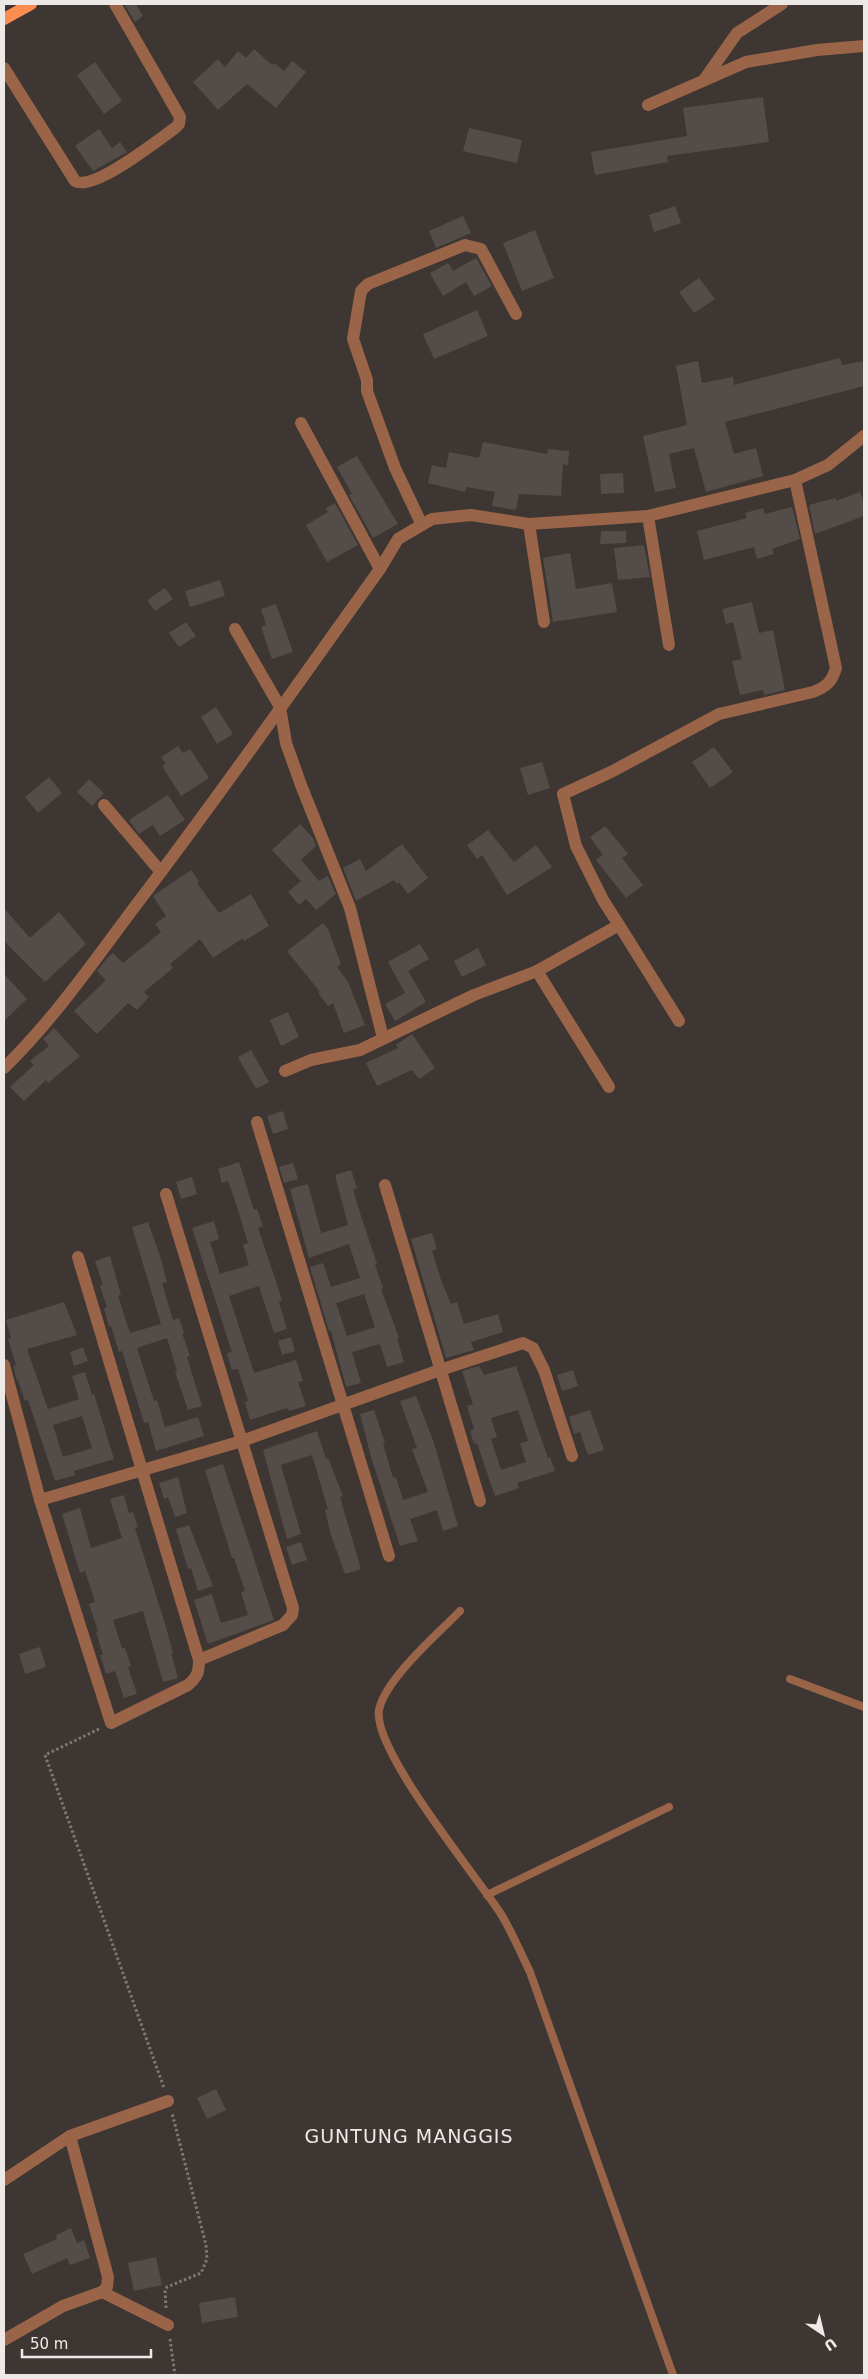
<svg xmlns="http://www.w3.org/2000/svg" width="868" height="2379" font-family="'DejaVu Sans',sans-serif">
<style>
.building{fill:#544c49;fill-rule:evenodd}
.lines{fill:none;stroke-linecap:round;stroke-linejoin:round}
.path{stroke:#7e7875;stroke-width:3;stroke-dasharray:2.5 2.5;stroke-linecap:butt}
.lane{stroke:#9a6448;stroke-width:8}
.street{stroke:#9a6448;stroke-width:12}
.primary{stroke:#fb8d50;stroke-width:12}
.labels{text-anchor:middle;stroke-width:4;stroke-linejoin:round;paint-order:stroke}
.quarter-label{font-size:19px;letter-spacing:1px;fill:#ede9e6;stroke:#3d3632}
</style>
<rect width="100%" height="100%" fill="#3d3632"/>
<g class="building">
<polygon points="124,4 136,4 143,16 135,22"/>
<polygon points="254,49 272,65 274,63 284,71 292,61 306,72 276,108 247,84 218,110 193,82 218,59 225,67 238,51 246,58"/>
<polygon points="95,62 122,101 104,114 77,75"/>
<polygon points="763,97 769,142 667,156 668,162 595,175 591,152 687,136 683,108"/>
<polygon points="469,128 522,140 517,163 463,151"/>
<polygon points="99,129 112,148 120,142 127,152 93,171 75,146"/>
<polygon points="675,206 681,223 654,232 649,215"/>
<polygon points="463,216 471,233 436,248 429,231"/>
<polygon points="535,230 554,278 522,291 503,243"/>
<polygon points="476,258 492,286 474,296 466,282 443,296 430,273 448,263 453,271"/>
<polygon points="699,278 715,299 694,313 679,292"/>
<polygon points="477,310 488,336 434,359 423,334"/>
<polygon points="840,358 842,365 864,361 864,386 725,422 734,454 756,448 763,476 706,492 694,448 669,454 676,488 655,492 643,436 687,425 676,366 698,361 702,383 733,377 734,385"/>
<polygon points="483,442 547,454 548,449 569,451 568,465 563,464 561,496 519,494 516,510 492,506 495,492 467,487 465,492 428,483 432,465 446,468 449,452 479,458"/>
<polygon points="357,456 398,524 373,538 349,495 352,494 337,467"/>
<polygon points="623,473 624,493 601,494 600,474"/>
<polygon points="860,492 864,503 864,516 815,534 809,505 836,498 836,501"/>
<polygon points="335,503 358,545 327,562 306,525 328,512 326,508"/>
<polygon points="792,507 800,539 772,549 774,554 757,559 754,547 704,560 697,531 747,518 745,513 763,508 765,514"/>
<polygon points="601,531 626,531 626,543 600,544"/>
<polygon points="644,545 650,577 618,580 614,548"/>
<polygon points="570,553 576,589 612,583 617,612 553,622 543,558"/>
<polygon points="220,580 225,596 190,607 185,591"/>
<polygon points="165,588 173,599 155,611 147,600"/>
<polygon points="752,602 759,633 773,630 785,690 764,695 763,690 740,695 732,661 742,659 733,622 726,624 722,609"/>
<polygon points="276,604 293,652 272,659 261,627 266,625 261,609"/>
<polygon points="186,622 196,636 179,647 169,633"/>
<polygon points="216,707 233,734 217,744 201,717"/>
<polygon points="178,746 183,753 190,749 209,778 181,796 162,766 166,764 161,757"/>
<polygon points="714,747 733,772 710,788 692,762"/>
<polygon points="542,762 550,788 528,795 520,768"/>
<polygon points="49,777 62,793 38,813 25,797"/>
<polygon points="89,779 104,793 92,806 77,792"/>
<polygon points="168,795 185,820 160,836 153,825 139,834 129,820"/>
<polygon points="300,824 313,838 316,846 301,860 319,881 328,876 336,894 316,910 306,899 299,905 288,892 301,881 272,850"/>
<polygon points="605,826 628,854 622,858 643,885 626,898 596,860 603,855 590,837"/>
<polygon points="488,830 514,862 536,845 552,867 507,895 482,855 477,859 467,845"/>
<polygon points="402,844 428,878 408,894 399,882 397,884 394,880 356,901 343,868 360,859 366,871"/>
<polygon points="191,870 199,881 197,883 219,913 251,894 269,926 244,941 243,938 213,958 200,939 170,964 173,968 144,992 149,997 137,1010 128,1003 97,1034 74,1011 106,980 97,971 107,958 113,953 123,963 161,932 155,924 166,916 153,896"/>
<polygon points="4,908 30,938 59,912 86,944 45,982 4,941"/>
<polygon points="323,923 328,929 341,964 337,967 348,982 365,1025 344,1033 333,1003 328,1006 318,993 320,992 287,951"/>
<polygon points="420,944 429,959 408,971 426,1002 395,1021 385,1004 405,993 388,962"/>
<polygon points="478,948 486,965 462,977 454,961"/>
<polygon points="4,974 27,999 4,1021"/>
<polygon points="288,1012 299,1037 281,1046 270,1020"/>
<polygon points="54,1028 80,1056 48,1083 46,1080 24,1101 10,1087 34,1065 30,1061 49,1046 43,1039"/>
<polygon points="412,1034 435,1068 419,1079 412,1070 377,1086 366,1063 398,1048 396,1045"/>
<polygon points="251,1050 269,1082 256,1089 238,1057"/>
<polygon points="283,1111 288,1129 273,1134 267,1116"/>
<polygon points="239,1162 254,1210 257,1209 263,1226 258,1228 276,1281 282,1301 279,1302 287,1329 274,1333 259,1286 229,1296 254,1373 296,1360 303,1381 298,1382 306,1406 289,1411 287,1408 250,1420 245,1402 248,1401 238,1369 232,1370 227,1353 232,1352 192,1228 214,1221 219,1239 210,1242 220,1274 249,1265 243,1245 248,1243 237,1207 228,1181 222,1183 218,1169"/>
<polygon points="293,1163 298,1179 284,1183 279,1167"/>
<path d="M351 1170 357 1188 353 1189 360 1213 377 1264H375L383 1288 381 1289 399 1338H397L404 1362 387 1367 380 1344 352 1352 361 1383 346 1387 331 1331H329L310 1267 323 1263 331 1287 360 1278 349 1244 309 1258 290 1189 308 1184 321 1233 348 1225 335 1175ZM364 1294 375 1327 347 1336 336 1303Z"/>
<polygon points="192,1177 197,1194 181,1199 176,1182"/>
<polygon points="148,1222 161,1259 167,1282 162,1283 173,1320 179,1318 184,1333 182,1333 190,1356 187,1357 202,1406 188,1410 175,1372 177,1371 167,1338 137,1348 154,1401 157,1400 165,1427 198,1417 204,1436 156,1451 148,1422 144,1423 122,1351 119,1352 111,1326 109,1327 104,1308 107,1307 100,1286 103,1285 95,1261 110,1256 121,1295 118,1296 130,1333 161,1324 132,1227"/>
<polygon points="432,1233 437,1249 432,1251 441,1280 451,1304 457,1302 464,1324 498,1314 503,1332 471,1342 474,1350 446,1358 411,1239"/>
<path d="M64 1302 77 1335 27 1349 48 1409 79 1399 72 1376 85 1372 92 1395 94 1394 114 1459 74 1471 75 1475 55 1481 28 1400 25 1401 18 1380 17 1381 13 1366 16 1365 8 1339 11 1338 6 1320ZM82 1416 92 1448 63 1457 53 1425Z"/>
<polygon points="291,1337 295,1351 282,1355 278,1341"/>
<polygon points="83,1347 88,1361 74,1366 70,1352"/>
<path d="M479 1366 484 1375 516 1366 548 1458 550 1457 555 1471 517 1483 519 1488 495 1496 477 1443 474 1444 470 1431 474 1429 467 1406 473 1404 462 1371ZM518 1410 528 1441 520 1443 526 1462 501 1470 491 1439 497 1437 491 1418Z"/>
<polygon points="573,1370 578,1386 562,1391 557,1375"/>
<polygon points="416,1396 434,1443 458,1526 443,1531 437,1510 410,1519 418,1541 400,1546 371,1457 360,1414 374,1410 385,1443 383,1444 393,1478 396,1477 403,1500 428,1492 412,1449 417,1448 400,1401"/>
<polygon points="590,1410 604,1450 588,1455 580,1432 574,1434 569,1417"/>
<polygon points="317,1431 326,1459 328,1458 343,1496 340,1497 361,1569 345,1574 331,1535 325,1510 328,1509 312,1455 281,1465 301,1534 287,1539 263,1450"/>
<polygon points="223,1464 274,1620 208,1644 194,1600 212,1594 221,1623 248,1615 241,1592 245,1591 234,1558 232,1558 205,1470"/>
<polygon points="178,1477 187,1513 175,1517 168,1497 164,1499 159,1483"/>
<polygon points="124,1495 129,1513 133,1512 138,1527 135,1528 166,1627 173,1653 171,1653 178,1678 163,1682 143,1611 113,1620 122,1648 125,1648 131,1666 128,1667 137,1694 124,1698 115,1671 106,1674 100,1655 103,1655 96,1632 98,1631 89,1604 95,1602 85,1571 80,1573 62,1514 80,1508 91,1548 122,1538 110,1499"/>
<polygon points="189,1525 213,1586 198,1591 191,1568 188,1569 176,1529"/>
<polygon points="301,1542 307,1560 292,1565 286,1547"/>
<polygon points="40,1647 46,1667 25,1674 19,1654"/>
<polygon points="216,2089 226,2110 207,2119 197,2098"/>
<polygon points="71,2228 77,2243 84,2240 90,2258 70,2265 67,2258 32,2274 23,2254 57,2239 56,2235"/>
<polygon points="156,2257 162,2285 134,2291 128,2263"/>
<polygon points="235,2297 238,2317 202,2323 199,2303"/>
</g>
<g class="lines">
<g class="path">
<polyline points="99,1729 45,1755 164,2088"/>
<polyline points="166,2308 165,2290 167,2287 201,2273 207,2259 206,2245 172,2113"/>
<polyline points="170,2339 175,2375"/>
</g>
<g class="lane">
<path d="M460 1611C438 1634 385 1679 379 1710 372 1749 474 1873 499 1911 511 1929 520 1952 530 1972L673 2375"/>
<polyline points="790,1679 864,1707"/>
<polyline points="487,1895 669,1807"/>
</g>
<g class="street">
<path d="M4 68 75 181C93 192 158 140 175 128L179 124 180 117 115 4"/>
<polyline points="704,80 737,33 782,4"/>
<polyline points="648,105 746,62 817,50 864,46"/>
<polyline points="301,423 380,569"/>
<polyline points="648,516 669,645"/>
<polyline points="529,524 544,622"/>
<polyline points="422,525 395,468 367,391 367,380 353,339 361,291 368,284 465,245 481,249 516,314"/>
<polyline points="235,629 280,707 286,743 301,785 350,908 383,1038"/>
<polyline points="104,805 161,872"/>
<polyline points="619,925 679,1021"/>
<polyline points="537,971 609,1087"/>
<path d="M4 1068C53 1020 92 964 133 909 218 798 298 683 380 569L398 539 432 519 471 515 529 524 648 516 795 480 828 465 864 436"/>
<path d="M285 1071 311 1060 360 1050 474 995 537 971 619 925 603 900 576 846 563 794 611 772 719 714 813 692C826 687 832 682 836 668L795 480"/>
<polyline points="257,1122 389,1556"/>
<polyline points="385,1185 480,1501"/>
<polyline points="166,1194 293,1608 292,1615 283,1625 199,1660"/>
<path d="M4 1365 40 1500 111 1723 188 1685C197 1677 199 1673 199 1660L78 1257"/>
<polyline points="40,1500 242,1441 440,1370 523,1343 533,1348 544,1370 572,1456"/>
<polyline points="4,2180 70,2136 168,2101"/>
<polyline points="102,2292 168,2325"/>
<polyline points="4,2340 63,2306 102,2292 107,2287 108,2277 70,2136"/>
</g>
<polyline class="primary" points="4,19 31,4"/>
</g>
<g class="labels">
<g class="quarter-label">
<text x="409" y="2143">GUNTUNG MANGGIS</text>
</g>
</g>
<rect width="868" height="2379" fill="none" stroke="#ede9e6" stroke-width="10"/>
<g transform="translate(823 2334) rotate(145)" stroke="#3d3632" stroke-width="4" paint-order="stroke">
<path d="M0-4L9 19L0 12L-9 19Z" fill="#ede9e6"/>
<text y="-8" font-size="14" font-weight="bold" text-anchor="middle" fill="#ede9e6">U</text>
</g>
<path d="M22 2349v8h129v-8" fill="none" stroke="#ede9e6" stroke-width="2.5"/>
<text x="30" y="2349" font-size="15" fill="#ede9e6" stroke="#3d3632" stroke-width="4" paint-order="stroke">50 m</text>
</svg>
